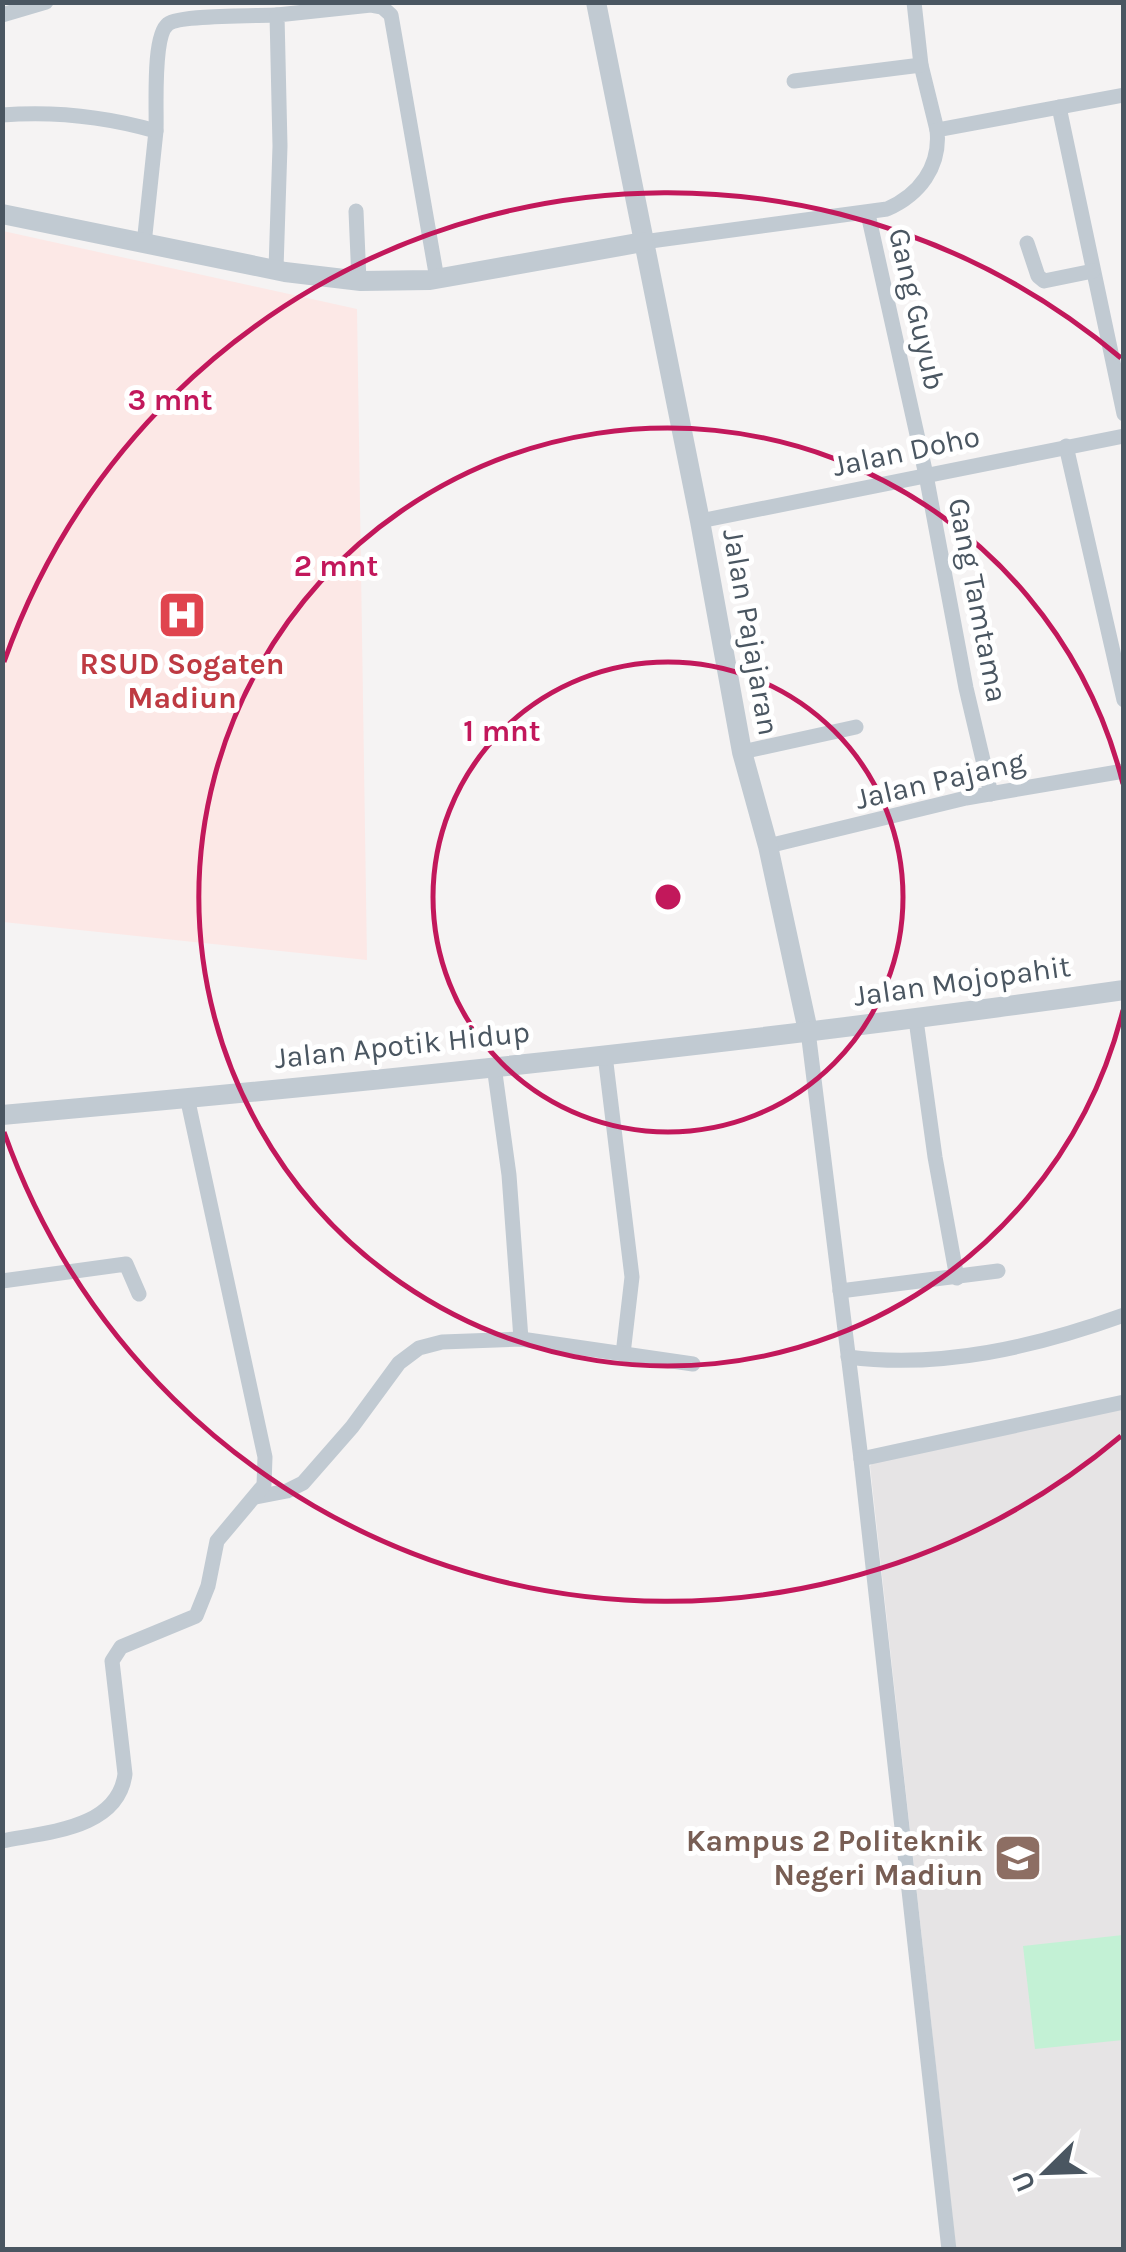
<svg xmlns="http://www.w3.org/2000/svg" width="1126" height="2252" font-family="Karla,sans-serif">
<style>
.education{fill:#e6e4e5}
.medical{fill:#fce8e6}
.green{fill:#c3f1d5}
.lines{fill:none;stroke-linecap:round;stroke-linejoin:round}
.minor{stroke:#c1cad2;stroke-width:15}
.tertiary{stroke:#c1cad2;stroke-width:20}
.ring{fill:none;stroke:#c2185b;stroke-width:5}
.labels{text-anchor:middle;stroke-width:10;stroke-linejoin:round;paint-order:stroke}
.street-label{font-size:30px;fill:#4a5661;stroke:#fff}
.health-label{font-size:30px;font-weight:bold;fill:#be3a42;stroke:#fff}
.education-label{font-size:30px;font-weight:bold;fill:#785e54;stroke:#fff;text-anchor:end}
.centre{fill:#c2185b;stroke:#fff;stroke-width:5}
.ring-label{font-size:30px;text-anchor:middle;font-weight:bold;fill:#c2185b;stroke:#fff;stroke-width:10;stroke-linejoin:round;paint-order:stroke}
</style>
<rect width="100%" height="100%" fill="#f5f3f3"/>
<polygon class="education" points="1123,1402 1123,2249 956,2249 870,1466 882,1452"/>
<polygon class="medical" points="3,231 357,309 367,960 3,922"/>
<polygon class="green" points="1123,1935 1123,2040 1035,2049 1023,1946"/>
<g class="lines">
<g class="minor">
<polyline points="914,2 921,65 937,130"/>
<polyline points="2,15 46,2"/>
<polyline points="794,81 921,65"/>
<polyline points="1059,107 1124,414"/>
<path d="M2 115C53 111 107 117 156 131L144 244"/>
<path d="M156 131C157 109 152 36 168 24 179 15 258 16 277 15"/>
<polyline points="356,211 359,281"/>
<polyline points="868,214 926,475 966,688 991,794"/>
<path d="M643 242 887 209C919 195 941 167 937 130L1124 95"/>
<polyline points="1027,243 1038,276 1044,281 1093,271"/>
<polyline points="276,269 280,146 277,15 371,5 382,7 391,15 437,279"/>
<polyline points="1066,446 1124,700"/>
<polyline points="700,521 1124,436"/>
<polyline points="742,752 856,727"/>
<polyline points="768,846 966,798 1124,771"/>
<polyline points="916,1020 935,1157 957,1278"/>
<polyline points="808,1031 861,1459 949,2250"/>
<polyline points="605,1055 632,1277 623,1354"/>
<polyline points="494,1066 509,1175 521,1339"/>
<polyline points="2,1281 126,1264 139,1294"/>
<polyline points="840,1291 998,1271"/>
<path d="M848 1357C942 1369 1035 1347 1124 1315"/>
<polyline points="861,1459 1124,1402"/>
<polyline points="256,1497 287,1491 303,1483 352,1427 399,1363 419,1348 442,1342 521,1339 693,1364"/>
<path d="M2 1841C47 1832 118 1829 125 1774L112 1661 121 1647 196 1616 208 1586 217 1541 264 1485 265 1457 187 1097"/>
</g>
<g class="tertiary">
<polyline points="596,2 700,521 742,752 768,846 808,1031"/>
<polyline points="2,214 285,272 361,281 430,280 643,242"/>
<path d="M2 1115C377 1082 752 1043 1124 990"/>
</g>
</g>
<g class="ring">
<circle cx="668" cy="897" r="235"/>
<path d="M1123 1010A469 469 0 1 1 1123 784"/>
<path d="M1121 1436A704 704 0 0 1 4 1132M4 662A704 704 0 0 1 1121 358"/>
</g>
<defs>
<g id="hospital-square" transform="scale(2.5)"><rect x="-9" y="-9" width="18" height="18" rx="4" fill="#e0444e" stroke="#fff"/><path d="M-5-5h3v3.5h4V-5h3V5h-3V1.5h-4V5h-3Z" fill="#fff"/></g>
<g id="university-square" transform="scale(2.5)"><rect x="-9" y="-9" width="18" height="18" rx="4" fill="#8d6e63" stroke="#fff"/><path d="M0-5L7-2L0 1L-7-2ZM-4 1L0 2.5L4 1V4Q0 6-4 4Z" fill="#fff"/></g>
</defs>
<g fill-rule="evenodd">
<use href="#hospital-square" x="182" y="615"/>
<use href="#university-square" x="1018" y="1858"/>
</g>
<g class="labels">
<g class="street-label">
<text transform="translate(917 309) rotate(77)" y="10">Gang Guyub</text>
<text transform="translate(906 451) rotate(-12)" y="10">Jalan Doho</text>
<text transform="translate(978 600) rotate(79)" y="10">Gang Tamtama</text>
<text transform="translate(751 632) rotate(80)" y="10">Jalan Pajajaran</text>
<text transform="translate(940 780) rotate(-13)" y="10">Jalan Pajang</text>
<text transform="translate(962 981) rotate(-8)" y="10">Jalan Mojopahit</text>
<text transform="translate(402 1045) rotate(-6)" y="10">Jalan Apotik Hidup</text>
</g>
<g class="health-label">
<text x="182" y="674">RSUD Sogaten<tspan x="182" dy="34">Madiun</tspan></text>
</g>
<g class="education-label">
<text x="983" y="1851">Kampus 2 Politeknik<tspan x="983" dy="34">Negeri Madiun</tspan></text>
</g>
</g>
<circle cx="668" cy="897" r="15" class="centre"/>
<g class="ring-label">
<text x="170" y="410">3 mnt</text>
<text x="336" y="576">2 mnt</text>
<text x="502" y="741">1 mnt</text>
</g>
<rect width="1126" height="2252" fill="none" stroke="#4a5661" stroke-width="10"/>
<g transform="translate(1046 2172) rotate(247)" stroke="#ffffff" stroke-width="8" paint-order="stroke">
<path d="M0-8L18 38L0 25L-18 38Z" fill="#4a5661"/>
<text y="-15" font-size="28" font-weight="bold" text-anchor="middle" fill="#4a5661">U</text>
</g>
</svg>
